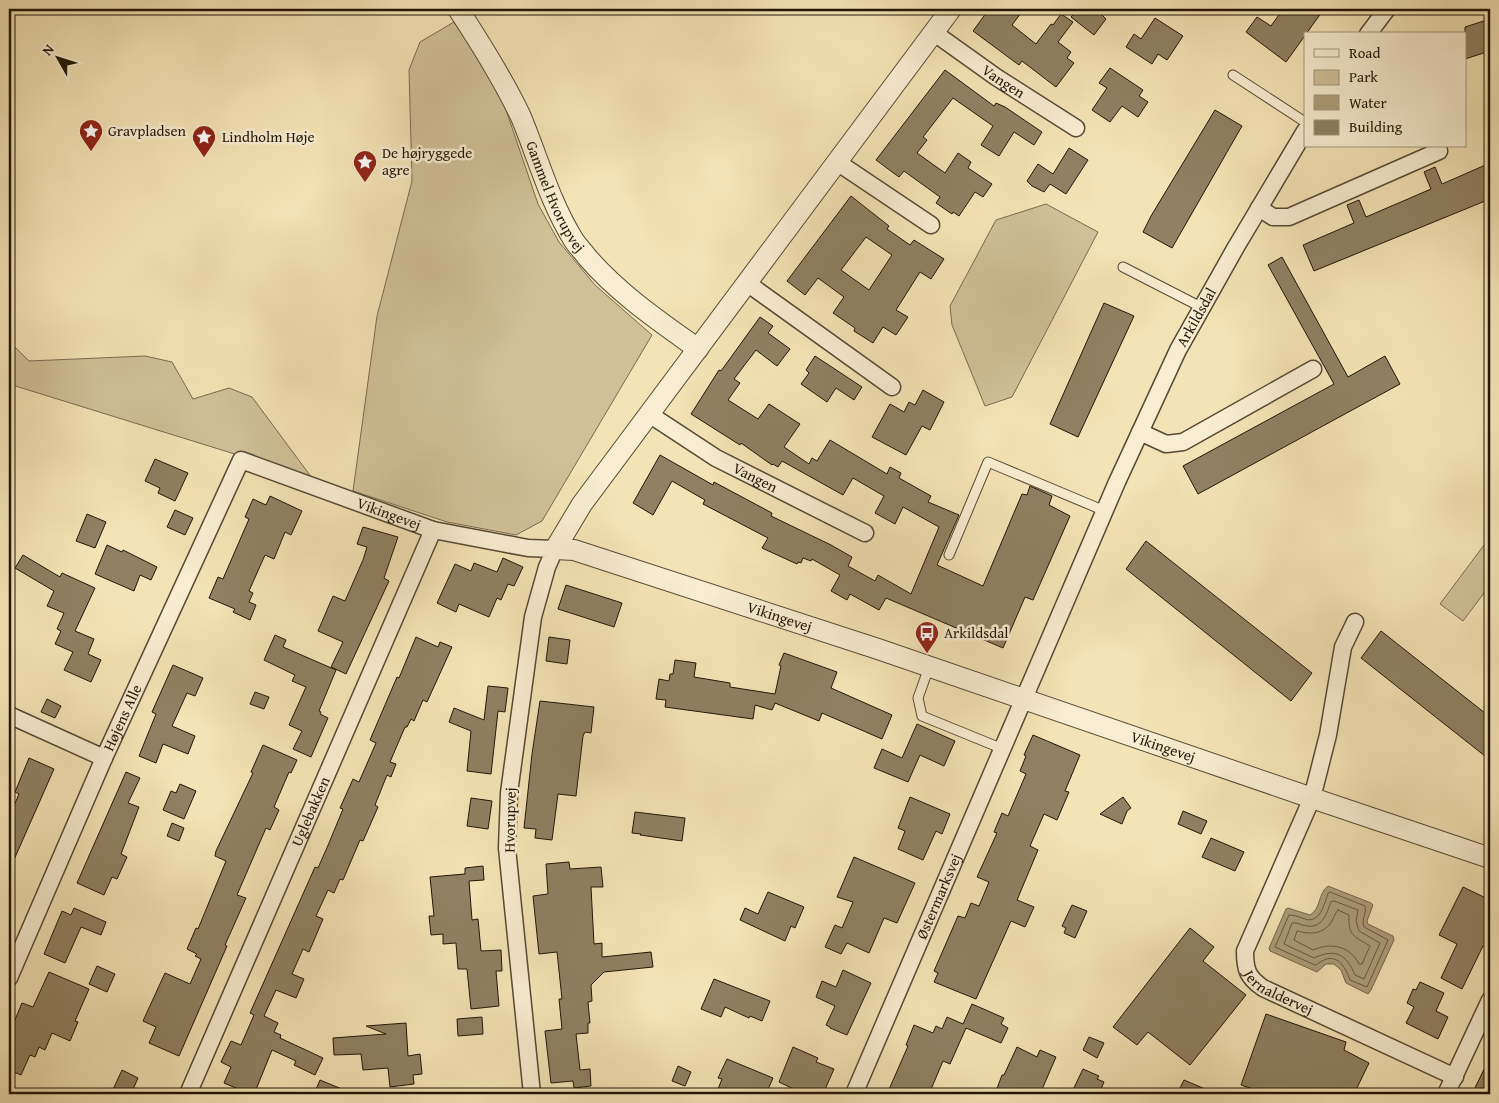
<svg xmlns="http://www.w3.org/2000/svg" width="1499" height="1103" font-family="'Gentium Book Plus',serif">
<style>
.green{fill:#d0c098;stroke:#786b50}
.water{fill:#ac9d7a;stroke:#74674c}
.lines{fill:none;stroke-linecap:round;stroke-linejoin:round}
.shore{stroke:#665a40;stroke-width:1}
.building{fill:#8f8162;stroke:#211607;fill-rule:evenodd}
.service-casing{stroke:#564933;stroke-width:11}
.minor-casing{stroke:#564933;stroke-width:19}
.tertiary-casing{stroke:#564933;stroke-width:22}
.service{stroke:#f8edd0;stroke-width:9}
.minor{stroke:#f8edd0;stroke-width:16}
.tertiary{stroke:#f8edd0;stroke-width:20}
.labels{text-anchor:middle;stroke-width:5;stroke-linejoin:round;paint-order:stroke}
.street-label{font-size:15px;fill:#211607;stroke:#f8edd0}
.poi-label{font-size:15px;fill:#211607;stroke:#f8edd0;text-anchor:start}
</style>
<rect width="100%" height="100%" fill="#f4e3b6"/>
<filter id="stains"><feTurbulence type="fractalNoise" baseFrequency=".004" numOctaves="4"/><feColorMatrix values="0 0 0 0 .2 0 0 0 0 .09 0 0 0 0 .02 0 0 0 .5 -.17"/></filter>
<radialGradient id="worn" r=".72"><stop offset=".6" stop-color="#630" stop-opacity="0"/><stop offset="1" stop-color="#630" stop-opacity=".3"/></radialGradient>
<g class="green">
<polygon points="454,22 479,57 506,110 538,204 559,242 595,285 652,335 542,521 516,535 447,522 353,491 377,316 412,181 409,70 420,42"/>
<polygon points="1046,204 1098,232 1012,397 985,406 952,325 950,306 996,220"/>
<polygon points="9,341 29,361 145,356 172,362 193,399 229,388 252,397 312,478 9,384"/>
<polygon points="1490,537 1490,585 1463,621 1440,604"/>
</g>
<path class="water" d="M1328 886 1371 903 1373 905 1367 921 1368 924 1393 936 1394 940 1371 990 1368 994 1346 983 1341 970 1334 964H1326L1317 972 1270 951 1269 948 1286 909 1288 908 1310 915C1321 909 1318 893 1328 886Z"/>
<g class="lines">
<g class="shore">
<path d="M1330 892 1365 906C1367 913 1361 919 1364 927L1388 940 1367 987 1350 980C1346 969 1338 952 1322 961 1320 962 1318 964 1315 965L1275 947 1289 915C1294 915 1300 917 1305 919 1320 924 1324 904 1328 894Z"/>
<path d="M1334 901 1358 910 1356 921 1359 931 1380 943 1364 979 1355 975C1346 954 1336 948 1314 958L1284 944 1292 923C1298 922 1302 926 1308 926 1323 928 1327 912 1331 902Z"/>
<path d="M1338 910 1349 915C1348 936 1354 936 1370 946L1362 964H1359C1350 946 1331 942 1313 950L1294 940 1297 931C1309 934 1321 935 1330 924 1334 919 1334 914 1338 910Z"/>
</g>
</g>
<g class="building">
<polygon points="989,9 1024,9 1012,25 1036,44 1051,24 1053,25 1061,14 1073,22 1058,42 1071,52 1067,58 1074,63 1056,87 1022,61 1019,65 973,31"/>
<polygon points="1078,9 1107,9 1102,15 1106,19 1094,35 1071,17"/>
<polygon points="1283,9 1324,9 1286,62 1246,32 1257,17 1271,26"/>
<polygon points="1155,18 1183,36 1167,60 1158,54 1152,64 1126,47 1134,34 1141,39"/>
<polygon points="1490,19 1490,51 1465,59 1465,27"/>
<polygon points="1110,68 1143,90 1139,96 1148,102 1138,117 1122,106 1110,122 1092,110 1107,88 1099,83"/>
<polygon points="945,70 994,106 996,103 1005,107 1042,132 1034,145 1014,132 999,156 981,145 993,126 953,98 923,137 927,140 917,153 945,173 958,153 971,162 968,168 992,184 983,197 975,192 959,216 953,212 952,214 936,203 940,197 904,171 899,177 876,160"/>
<polygon points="1215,110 1242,126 1172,248 1143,232 1151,216"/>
<polygon points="1069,148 1088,160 1066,194 1050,184 1044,192 1032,186 1027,181 1038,164 1053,174"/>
<polygon points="1490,163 1490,199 1314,271 1303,245 1354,223 1347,205 1359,200 1366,217 1431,189 1424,172 1435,167 1442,184"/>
<path d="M851 196 889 226 887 229 910 245 914 240 944 259 931 279 920 272 896 310 908 317 896 335 883 327 873 343 854 331 855 328 833 313 844 297 818 278 805 295 787 281ZM866 237 892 255 869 290 841 270Z"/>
<polygon points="1282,257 1348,377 1385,356 1400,384 1198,494 1183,466 1334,384 1268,265"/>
<polygon points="1104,303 1134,316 1078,437 1050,424"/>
<polygon points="760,317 773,326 768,333 790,349 777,366 756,350 734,379 740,383 728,400 758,419 769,404 800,424 784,447 809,464 812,458 817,461 830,440 887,474 890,467 901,473 899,478 931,496 928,502 959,515 937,565 983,586 1022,494 1027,495 1030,486 1052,496 1049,505 1070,516 1033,600 1025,597 1003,648 886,598 879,610 850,594 847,600 831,591 840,575 812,559 811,561 803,558 801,563 798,562 797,564 762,548 768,538 703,504 705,500 672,481 653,515 633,503 660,455 713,485 714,482 772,513 771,516 831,545 852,557 848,566 875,581 878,575 911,594 939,527 903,507 895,524 875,513 884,496 853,478 843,495 782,461 778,467 773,464 772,465 741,443 740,445 691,414 719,370 721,371"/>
<polygon points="815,356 862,387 854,400 836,388 827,402 801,384 809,373 806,370"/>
<polygon points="923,390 944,402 930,430 922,426 906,455 872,437 890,404 904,412 909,402 915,405"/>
<polygon points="155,459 188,473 175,501 158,493 160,488 145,481"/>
<polygon points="270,496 302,511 291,535 285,532 274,559 265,555 249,591 253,593 249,602 256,605 250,620 233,612 235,609 209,598 218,577 223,579 249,519 245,517 253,499 266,505"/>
<polygon points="175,510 193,518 185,535 167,527"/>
<polygon points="87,514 106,522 95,548 76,541"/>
<polygon points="363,527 398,537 384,578 389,581 346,674 331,667 343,642 318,631 333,596 345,601 363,560 367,547 357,544"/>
<polygon points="1146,541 1312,673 1291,701 1126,569"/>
<polygon points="107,545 122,552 123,550 157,567 151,580 140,575 134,591 95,574"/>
<polygon points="23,555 60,577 62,573 95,588 75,631 94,639 88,654 101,660 91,682 64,670 73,652 55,644 61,631 57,629 64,613 47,606 54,591 15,568"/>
<polygon points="503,558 523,567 514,586 508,584 501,600 497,598 489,617 459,604 456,612 437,603 455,564 471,571 474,563 497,572"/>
<polygon points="566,585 622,603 614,627 558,609"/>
<polygon points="1381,631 1490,717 1490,760 1361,658"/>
<polygon points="275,635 286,640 283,647 336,670 319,711 321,712 320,714 328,718 311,757 293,749 302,731 289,725 306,687 292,681 295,675 264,660"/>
<polygon points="416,637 438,647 440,642 452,647 427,702 423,700 414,721 411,719 407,727 405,727 390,762 396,764 391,777 387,775 375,805 378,807 363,841 360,840 343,880 340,879 334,893 328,890 316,916 323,919 309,952 303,949 292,974 304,979 296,998 276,990 264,1016 278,1023 274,1032 281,1035 280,1038 323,1058 315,1075 294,1065 296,1061 272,1050 255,1092 244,1088 243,1091 224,1083 231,1067 221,1062 231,1041 241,1045 254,1015 250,1013 315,867 318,868 329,843 343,809 340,808 353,779 359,782 376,743 370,740 397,677 399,678"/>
<polygon points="549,637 570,640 567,664 546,661"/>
<polygon points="784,653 837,672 831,688 892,715 882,739 822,713 819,721 775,703 772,710 755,705 753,719 665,707 666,700 656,699 659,679 669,681 670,674 673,674 675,660 696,663 694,677 730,683 730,687 775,694 781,666 779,665"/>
<polygon points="173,665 203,678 195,696 187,693 172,726 195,736 188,754 163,744 156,763 139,756 156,714 152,712"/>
<polygon points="488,686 508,688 505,712 498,711 491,774 467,771 471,731 449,722 454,708 484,720"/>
<polygon points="255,692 269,697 264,709 250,704"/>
<polygon points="47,699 61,706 55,718 41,712"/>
<polygon points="540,701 594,707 591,733 585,732 583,736 576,796 558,794 552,840 535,838 536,829 524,828 532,754"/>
<polygon points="917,724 955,741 944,766 920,755 908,782 874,768 882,749 902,758"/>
<polygon points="1033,735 1080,755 1065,791 1069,792 1057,820 1044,814 1030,846 1038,850 1017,900 1034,907 1025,927 1011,921 976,999 934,982 938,973 934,971 958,916 965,918 971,903 979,906 989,882 977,877 997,833 994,832 1002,813 1008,816 1026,774 1020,771 1026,756 1024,755"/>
<polygon points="263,745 297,760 291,773 289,772 274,807 279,810 270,830 266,828 237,895 246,898 225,945 227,946 179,1056 149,1043 156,1027 143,1021 165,973 190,984 201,959 195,956 197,954 187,949 196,928 198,929 226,861 215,856 216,851 253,773 251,772"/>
<polygon points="29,758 54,769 9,871 9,817 19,794 15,792"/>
<polygon points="126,772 140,778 128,803 139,807 121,854 127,857 117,879 112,877 104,895 77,883"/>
<polygon points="180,784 196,791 184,819 163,810 171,791 176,793"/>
<polygon points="910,797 950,814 942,834 936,831 923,860 898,849 905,831 898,828"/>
<polygon points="1123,797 1131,808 1127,811 1122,824 1100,814"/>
<polygon points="471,798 492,801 488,829 467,826"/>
<polygon points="1183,811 1207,821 1201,834 1178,824"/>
<polygon points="635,812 685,818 682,841 640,835 641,834 632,833"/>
<polygon points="172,823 184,828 179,841 167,836"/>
<polygon points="1211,838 1244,852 1235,871 1202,857"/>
<polygon points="854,857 915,883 897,923 884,918 869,953 847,943 841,954 825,947 835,925 842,928 853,902 837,897"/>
<polygon points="569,862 570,869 601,867 603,887 591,887 594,944 602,943 602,957 651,952 653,967 604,972 591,985 592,1001 588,1002 590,1023 588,1023 588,1033 576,1034 580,1070 590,1069 591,1086 574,1088 573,1081 551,1083 545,1031 562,1029 559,999 562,999 557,952 539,954 533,896 548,894 546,864"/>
<polygon points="483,866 484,880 469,881 472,920 478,919 481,951 501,950 502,971 496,971 499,1006 471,1009 467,969 458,969 456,943 443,944 443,934 431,935 429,916 434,916 430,877 465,874 465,868"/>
<polygon points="1463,887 1490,900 1490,940 1487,948 1483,946 1462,989 1441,978 1457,944 1439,935"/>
<polygon points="768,892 804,907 795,928 791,926 785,941 740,920 745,908 758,914"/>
<polygon points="1072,905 1087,911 1075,938 1064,933 1066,928 1062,926"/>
<polygon points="74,908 106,922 101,935 81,927 65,963 44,954 62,911 71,915"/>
<polygon points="1190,928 1214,947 1203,961 1246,995 1190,1065 1148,1032 1137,1045 1113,1027"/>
<polygon points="97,966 115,974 107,992 89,984"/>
<polygon points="843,970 871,983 847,1035 830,1028 830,1027 826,1025 835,1006 816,997 822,981 836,987"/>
<polygon points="49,972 89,989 75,1021 78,1022 70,1041 52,1033 45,1050 39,1047 35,1057 30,1055 21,1075 9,1070 9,1034 22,1003 33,1007"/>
<polygon points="714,979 770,1001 762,1021 750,1016 749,1018 725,1007 721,1017 701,1009"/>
<polygon points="1420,982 1444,993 1436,1011 1448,1017 1438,1039 1406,1023 1414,1007 1407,1003 1413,989 1416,990"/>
<polygon points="972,1004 1004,1018 1001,1024 1008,1028 1001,1043 966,1028 950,1064 943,1061 929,1094 887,1094 908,1046 906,1045 914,1025 933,1033 936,1026 942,1029 947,1017 963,1024"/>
<polygon points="1266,1014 1346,1042 1344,1050 1369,1063 1354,1094 1268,1094 1241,1085"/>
<polygon points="482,1017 483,1034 458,1036 457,1019"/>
<polygon points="406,1023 408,1056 420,1054 422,1074 413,1075 414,1084 390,1087 388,1068 363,1070 361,1054 334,1055 333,1038 386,1034 366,1026"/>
<polygon points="1089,1037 1104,1043 1097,1058 1083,1050"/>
<polygon points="793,1047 818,1058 816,1062 834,1069 823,1094 796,1094 798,1091 779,1082"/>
<polygon points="1017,1047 1037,1057 1040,1050 1056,1057 1040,1094 995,1094 1002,1075 1004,1075"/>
<polygon points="1490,1057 1490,1094 1472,1094"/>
<polygon points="727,1059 773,1078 766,1094 716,1094 722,1079 718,1078"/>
<polygon points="678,1066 691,1072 685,1086 672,1081"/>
<polygon points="1083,1069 1099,1076 1097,1079 1104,1082 1099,1094 1071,1094"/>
<polygon points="122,1070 138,1078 131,1094 111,1094"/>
<polygon points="320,1080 354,1094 314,1094"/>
<polygon points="1184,1080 1217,1094 1177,1094"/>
</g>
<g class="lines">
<g class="service-casing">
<g id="service">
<polyline points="1233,75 1305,122"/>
<polyline points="1123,267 1201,307"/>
<polyline points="949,555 988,462 1105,511"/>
<polyline points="929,667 918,698 922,716 1003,749"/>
</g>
</g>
<g class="minor-casing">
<g id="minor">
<path id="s1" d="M933 32 996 77 1076 128"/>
<polyline points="1368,34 1387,9"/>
<polyline points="837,162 931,225"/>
<polyline points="1259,208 1273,217 1289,217 1439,151"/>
<polyline points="747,283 892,387"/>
<path id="s2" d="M649 414 716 458 865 533"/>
<polyline points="1140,432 1166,444 1183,442 1313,369"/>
<path id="s3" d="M1355 622 1343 647 1328 735 1312 798 1245 951C1245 969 1247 977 1263 988L1455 1077"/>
<polyline points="9,715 104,758"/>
<path id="s4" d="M9 978 104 758 241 460 433 530 528 548 555 549 547 567 533 617 509 793 507 848 532 1094"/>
<path id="s5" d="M188 1094 433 530"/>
<path id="s6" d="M854 1094 1117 482 1178 350 1236 247 1305 131"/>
<polyline points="1446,1094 1490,1000"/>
</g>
</g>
<g class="tertiary-casing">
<g id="tertiary">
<path id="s7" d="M458 9C481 44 503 79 521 117 538 158 550 202 573 239 577 246 583 251 587 257 619 294 659 321 698 349"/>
<path id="s8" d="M951 9 582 504 555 549 574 550 878 649 1312 798 1490 858"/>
</g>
</g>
<use href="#service" class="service"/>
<use href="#minor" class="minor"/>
<use href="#tertiary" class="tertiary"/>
</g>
<defs>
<g id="sight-pin" transform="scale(1.25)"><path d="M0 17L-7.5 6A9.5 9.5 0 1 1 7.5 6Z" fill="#8f2418" stroke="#f8edd0"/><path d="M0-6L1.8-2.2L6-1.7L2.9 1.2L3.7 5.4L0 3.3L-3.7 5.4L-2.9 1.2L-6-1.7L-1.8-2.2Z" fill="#fff"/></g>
<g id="bus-pin" transform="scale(1.25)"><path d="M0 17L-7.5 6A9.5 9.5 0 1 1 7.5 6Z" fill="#8f2418" stroke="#f8edd0"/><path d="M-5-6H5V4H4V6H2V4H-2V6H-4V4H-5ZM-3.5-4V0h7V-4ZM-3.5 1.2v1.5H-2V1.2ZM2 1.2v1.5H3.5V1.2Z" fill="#fff"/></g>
</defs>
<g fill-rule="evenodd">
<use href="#sight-pin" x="91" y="131"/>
<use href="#sight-pin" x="204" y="137"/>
<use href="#sight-pin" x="365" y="162"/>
<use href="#bus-pin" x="927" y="633"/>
</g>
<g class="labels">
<g class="street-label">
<text dy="5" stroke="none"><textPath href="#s1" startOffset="86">Vangen</textPath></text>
<text dy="5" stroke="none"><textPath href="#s7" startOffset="212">Gammel Hvorupvej</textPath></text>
<text dy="5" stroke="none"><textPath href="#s6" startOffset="849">Arkildsdal</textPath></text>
<text dy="5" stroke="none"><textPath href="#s2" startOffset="124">Vangen</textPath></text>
<text dy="5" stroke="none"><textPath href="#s4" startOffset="725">Vikingevej</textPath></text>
<text dy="5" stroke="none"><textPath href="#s8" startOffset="905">Vikingevej</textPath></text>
<text dy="5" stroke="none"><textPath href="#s4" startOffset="284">Højens Alle</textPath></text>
<text dy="5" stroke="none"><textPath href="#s8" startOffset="1310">Vikingevej</textPath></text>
<text dy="5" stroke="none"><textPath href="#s5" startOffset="308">Uglebakken</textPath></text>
<text transform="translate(510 820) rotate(-89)" y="5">Hvorupvej</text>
<text dy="5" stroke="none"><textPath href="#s6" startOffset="215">Østermarksvej</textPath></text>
<text dy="5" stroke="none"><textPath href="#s3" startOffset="408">Jernaldervej</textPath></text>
</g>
<g class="poi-label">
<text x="108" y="136">Gravpladsen</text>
<text x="222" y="142">Lindholm Høje</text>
<text x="382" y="158">De højryggede<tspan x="382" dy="17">agre</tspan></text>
<text x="944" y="638">Arkildsdal</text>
</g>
</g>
<rect width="1499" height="1103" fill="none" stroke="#f4e3b6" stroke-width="30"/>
<rect x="10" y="10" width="1479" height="1083" fill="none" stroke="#211607" stroke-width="2.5"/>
<rect x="15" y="15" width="1469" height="1073" fill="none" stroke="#211607"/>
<rect x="1304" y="32" width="162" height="115" fill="#f8edd0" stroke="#a29780"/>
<rect x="1314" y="49" width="25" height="8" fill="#f8edd0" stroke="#a29780"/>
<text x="1349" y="58" font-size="15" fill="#211607">Road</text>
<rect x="1314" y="70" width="25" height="15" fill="#d0c098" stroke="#a29780"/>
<text x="1349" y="82" font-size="15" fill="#211607">Park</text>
<rect x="1314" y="95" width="25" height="15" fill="#ac9d7a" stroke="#a29780"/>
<text x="1349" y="108" font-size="15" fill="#211607">Water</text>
<rect x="1314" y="120" width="25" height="15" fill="#8f8162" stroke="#a29780"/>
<text x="1349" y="132" font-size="15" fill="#211607">Building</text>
<g transform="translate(58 58) rotate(309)" stroke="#f8edd0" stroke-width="4" paint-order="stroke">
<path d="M0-4L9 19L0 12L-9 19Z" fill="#211607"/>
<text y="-8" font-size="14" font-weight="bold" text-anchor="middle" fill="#211607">N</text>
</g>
<rect width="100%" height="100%" filter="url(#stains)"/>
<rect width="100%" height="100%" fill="url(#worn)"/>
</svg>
